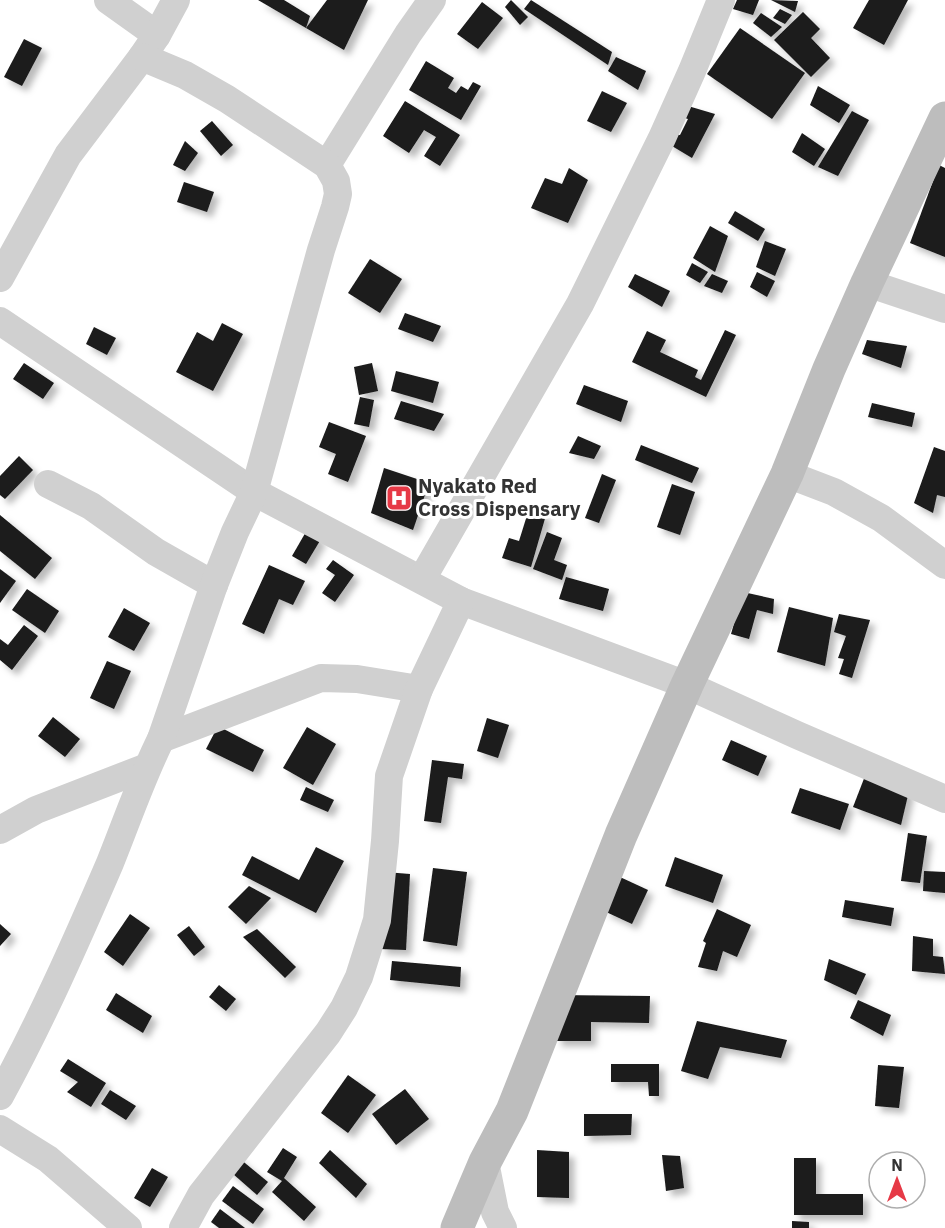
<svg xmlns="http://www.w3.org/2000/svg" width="945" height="1228" font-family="'IBM Plex Sans',sans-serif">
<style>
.building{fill:#1a1a1a;filter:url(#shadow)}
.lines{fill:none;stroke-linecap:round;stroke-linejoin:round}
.street{stroke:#d0d0d0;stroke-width:28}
.secondary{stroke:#bdbdbd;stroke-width:33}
.labels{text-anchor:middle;stroke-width:6;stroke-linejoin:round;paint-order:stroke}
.poi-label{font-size:20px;font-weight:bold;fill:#333;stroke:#fff;text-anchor:start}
</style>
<defs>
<filter id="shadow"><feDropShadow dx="5.5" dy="5.5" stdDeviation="3" flood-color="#0004"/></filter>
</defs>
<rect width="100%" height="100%" fill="#fff"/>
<g class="building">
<polygon points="258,0 284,0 310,16 306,28"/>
<polygon points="327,0 368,0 344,50 306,28"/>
<polygon points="511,0 528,17 520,25 505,7"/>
<polygon points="531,0 612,52 608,65 524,9"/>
<polygon points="737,0 759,0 753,15 733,9"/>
<polygon points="771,0 798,1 795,12"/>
<polygon points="869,0 908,0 884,45 853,28"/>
<polygon points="482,2 503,18 478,49 457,34"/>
<polygon points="780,9 792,15 785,24 773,18"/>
<polygon points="803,12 820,29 811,38 830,58 811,77 774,40"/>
<polygon points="761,13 782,27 771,37 753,23"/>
<polygon points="740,28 805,73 772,119 707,74"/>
<polygon points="24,39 42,48 22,86 4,77"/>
<polygon points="616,57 646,71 638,90 608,71"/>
<polygon points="426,61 454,78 448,88 456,93 461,86 468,90 473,82 481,86 461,120 409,90"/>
<polygon points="818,86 850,105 839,123 810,105"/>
<polygon points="602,91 627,103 611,132 587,121"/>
<polygon points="405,101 460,135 440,166 424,156 436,137 424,130 409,153 383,136"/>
<polygon points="688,106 715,114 692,158 667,143 672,134 680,135 688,119 682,117"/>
<polygon points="852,111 869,120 838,176 818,167"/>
<polygon points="212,121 233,145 221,156 200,131"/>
<polygon points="802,133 825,149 814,166 792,152"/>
<polygon points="185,141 198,153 185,171 173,165"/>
<polygon points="939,165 945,168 945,257 910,243"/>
<polygon points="569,168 588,180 568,223 531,208 545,178 562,184"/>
<polygon points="184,182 214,192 207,212 177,202"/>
<polygon points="735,211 765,229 758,241 728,223"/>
<polygon points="710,226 728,236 715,272 693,258"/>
<polygon points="765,241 786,249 775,276 756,267"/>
<polygon points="370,259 402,279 380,313 348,293"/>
<polygon points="692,263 708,272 700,283 686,275"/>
<polygon points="757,272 775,281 767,297 750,287"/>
<polygon points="635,274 670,291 662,307 628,287"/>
<polygon points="712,274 728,281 722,293 704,286"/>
<polygon points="405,313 441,326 433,342 398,329"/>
<polygon points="222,323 243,334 213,391 176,372 197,332 213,341"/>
<polygon points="94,327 116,338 107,355 86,344"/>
<polygon points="725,330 736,335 706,397 632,362 647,331 666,340 660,352 698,370 695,377 701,380"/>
<polygon points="867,340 907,346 901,368 862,354"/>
<polygon points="24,363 54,383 43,399 13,379"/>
<polygon points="372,363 378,391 359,395 354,367"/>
<polygon points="396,371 439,382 433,403 391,391"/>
<polygon points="584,385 628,401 621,422 576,404"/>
<polygon points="360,397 374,400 369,427 354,424"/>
<polygon points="401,401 444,414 434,431 394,419"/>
<polygon points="872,403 915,413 912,427 868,417"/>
<polygon points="329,422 366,436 348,482 328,474 336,454 319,447"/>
<polygon points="578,436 601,446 594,459 569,453"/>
<polygon points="641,445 699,468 692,483 635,460"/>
<polygon points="934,447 945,451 945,497 937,495 933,513 914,503"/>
<polygon points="19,456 33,470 5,499 0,495 0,476"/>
<polygon points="384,468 429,483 413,530 371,513"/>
<polygon points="602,474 616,480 599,523 585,518"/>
<polygon points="672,484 695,492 680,535 657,527"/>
<polygon points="529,509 546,515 531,567 502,558 509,538 519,541"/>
<polygon points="0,515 52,558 35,579 0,551"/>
<polygon points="307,530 321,539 306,564 292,556"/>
<polygon points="547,532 562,538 554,560 567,565 562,580 533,569"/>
<polygon points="333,560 354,575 335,602 322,593 335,575 326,569"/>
<polygon points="269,565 305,581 293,605 279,599 264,634 242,624"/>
<polygon points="0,569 16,581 0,603"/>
<polygon points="566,577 609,589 603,611 559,599"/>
<polygon points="27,589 59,611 45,633 12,610"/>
<polygon points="743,592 774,599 773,614 757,610 749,639 731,634"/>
<polygon points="789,607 833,618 825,666 777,652"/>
<polygon points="124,608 150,623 134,651 108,637"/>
<polygon points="839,614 870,620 852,678 839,674 844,659 838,658 846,636 834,632"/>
<polygon points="24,625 38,636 12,670 0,660 0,639 8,645"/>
<polygon points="107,661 131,671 114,709 90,698"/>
<polygon points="53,717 80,739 65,757 38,736"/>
<polygon points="487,718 509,725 498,758 477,751"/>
<polygon points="218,726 264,750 253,772 206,749"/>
<polygon points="307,727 336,744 313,785 283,768"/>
<polygon points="731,740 767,756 758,776 722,760"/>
<polygon points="432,760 464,764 462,779 448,777 441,823 424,821"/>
<polygon points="865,776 909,791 901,825 853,807"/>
<polygon points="306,787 334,800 328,812 300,800"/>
<polygon points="800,788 849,804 840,830 791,813"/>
<polygon points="908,833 927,836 920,883 901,881"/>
<polygon points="316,847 344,861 316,913 242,875 252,856 299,880"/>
<polygon points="675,857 723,875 713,903 665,886"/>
<polygon points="433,868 467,872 457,946 423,941"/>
<polygon points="924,871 945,872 945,893 923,891"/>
<polygon points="385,872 410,874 406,950 380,949"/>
<polygon points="620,877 648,890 632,924 604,911"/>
<polygon points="249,886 271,898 246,924 228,907"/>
<polygon points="845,900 894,908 891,926 842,917"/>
<polygon points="717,909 751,925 737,957 723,951 717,971 698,967 706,943 703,941"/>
<polygon points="130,914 150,928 123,966 104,952"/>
<polygon points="0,924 11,934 0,946"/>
<polygon points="189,926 205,947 194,956 177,935"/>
<polygon points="257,929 296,967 285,978 243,937"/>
<polygon points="913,936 933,939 933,956 943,957 945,974 912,971"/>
<polygon points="829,959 866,974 856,995 824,980"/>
<polygon points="392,961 461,967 460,987 390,980"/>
<polygon points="219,985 236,999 226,1011 209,997"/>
<polygon points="116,993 152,1016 143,1033 106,1010"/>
<polygon points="556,995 650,996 649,1023 591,1022 591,1041 556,1041"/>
<polygon points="858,1000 891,1015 883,1036 850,1018"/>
<polygon points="697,1021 787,1040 781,1058 720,1047 708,1079 681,1071"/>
<polygon points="68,1059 106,1083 91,1107 67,1092 78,1082 60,1071"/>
<polygon points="611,1064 659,1064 659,1096 649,1096 648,1082 611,1082"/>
<polygon points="878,1065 904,1067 899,1108 875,1106"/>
<polygon points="348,1075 376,1095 348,1133 321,1113"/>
<polygon points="405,1089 429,1119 396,1145 372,1114"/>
<polygon points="110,1090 136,1106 126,1120 101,1104"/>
<polygon points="584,1114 632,1114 631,1135 584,1136"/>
<polygon points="283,1148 297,1157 284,1178 316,1207 304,1221 272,1192 282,1181 267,1172"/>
<polygon points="330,1150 367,1184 356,1198 319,1163"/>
<polygon points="537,1150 569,1152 569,1198 537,1197"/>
<polygon points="234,1154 268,1182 257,1195 224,1166"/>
<polygon points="662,1155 680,1156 684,1188 666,1191"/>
<polygon points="794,1158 816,1158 816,1194 863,1194 863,1215 794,1215"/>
<polygon points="152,1168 168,1177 150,1207 134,1198"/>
<polygon points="233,1186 264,1209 253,1224 222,1201"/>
<polygon points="220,1209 245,1228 219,1228 211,1222"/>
<polygon points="792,1221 809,1222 809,1228 792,1228"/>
</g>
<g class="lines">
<g class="street">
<polyline points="108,0 157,35"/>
<polyline points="327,165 408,34 432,0"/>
<polyline points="0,278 68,155 142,57 157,35 176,0"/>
<polyline points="867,283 945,309"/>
<polyline points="0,321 254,492 461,601 687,685 797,735 945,799"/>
<polyline points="787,474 834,492 881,518 945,565"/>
<polyline points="48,484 91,506 156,552 214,585"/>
<polyline points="422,579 580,304 662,138 692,71 721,0"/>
<polyline points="161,739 321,678 357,679 419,689"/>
<polyline points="0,830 36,810 147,767"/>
<path d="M0 1096C41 1021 76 942 110 863 127 821 141 779 161 739L214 585 235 532 254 492 321 250 335 207 338 194 336 181 327 165 227 99 185 75 142 57"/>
<polyline points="0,1129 48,1159 128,1228"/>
<polyline points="485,1162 495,1212 503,1228"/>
<polyline points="183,1228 201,1195 328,1033 344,1008 359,977 377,920 385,841 389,776 419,689 461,601"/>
</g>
<polyline class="secondary" points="457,1228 485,1162 512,1111 621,835 687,685 787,474 829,369 867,283 945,118"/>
</g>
<defs>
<g id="hospital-square" transform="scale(1.35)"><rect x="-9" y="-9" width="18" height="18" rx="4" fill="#e63946" stroke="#fff"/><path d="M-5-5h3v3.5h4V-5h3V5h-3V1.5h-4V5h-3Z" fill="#fff"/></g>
</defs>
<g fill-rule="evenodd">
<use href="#hospital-square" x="399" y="498"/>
</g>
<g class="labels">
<g class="poi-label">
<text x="418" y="493">Nyakato Red<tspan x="418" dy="23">Cross Dispensary</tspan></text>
</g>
</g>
<g transform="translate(897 1180)"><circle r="28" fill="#ffffff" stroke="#adadad" stroke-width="1.5"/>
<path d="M0-4.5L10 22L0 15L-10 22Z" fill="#e63946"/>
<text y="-9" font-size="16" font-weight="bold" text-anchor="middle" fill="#333333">N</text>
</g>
</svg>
